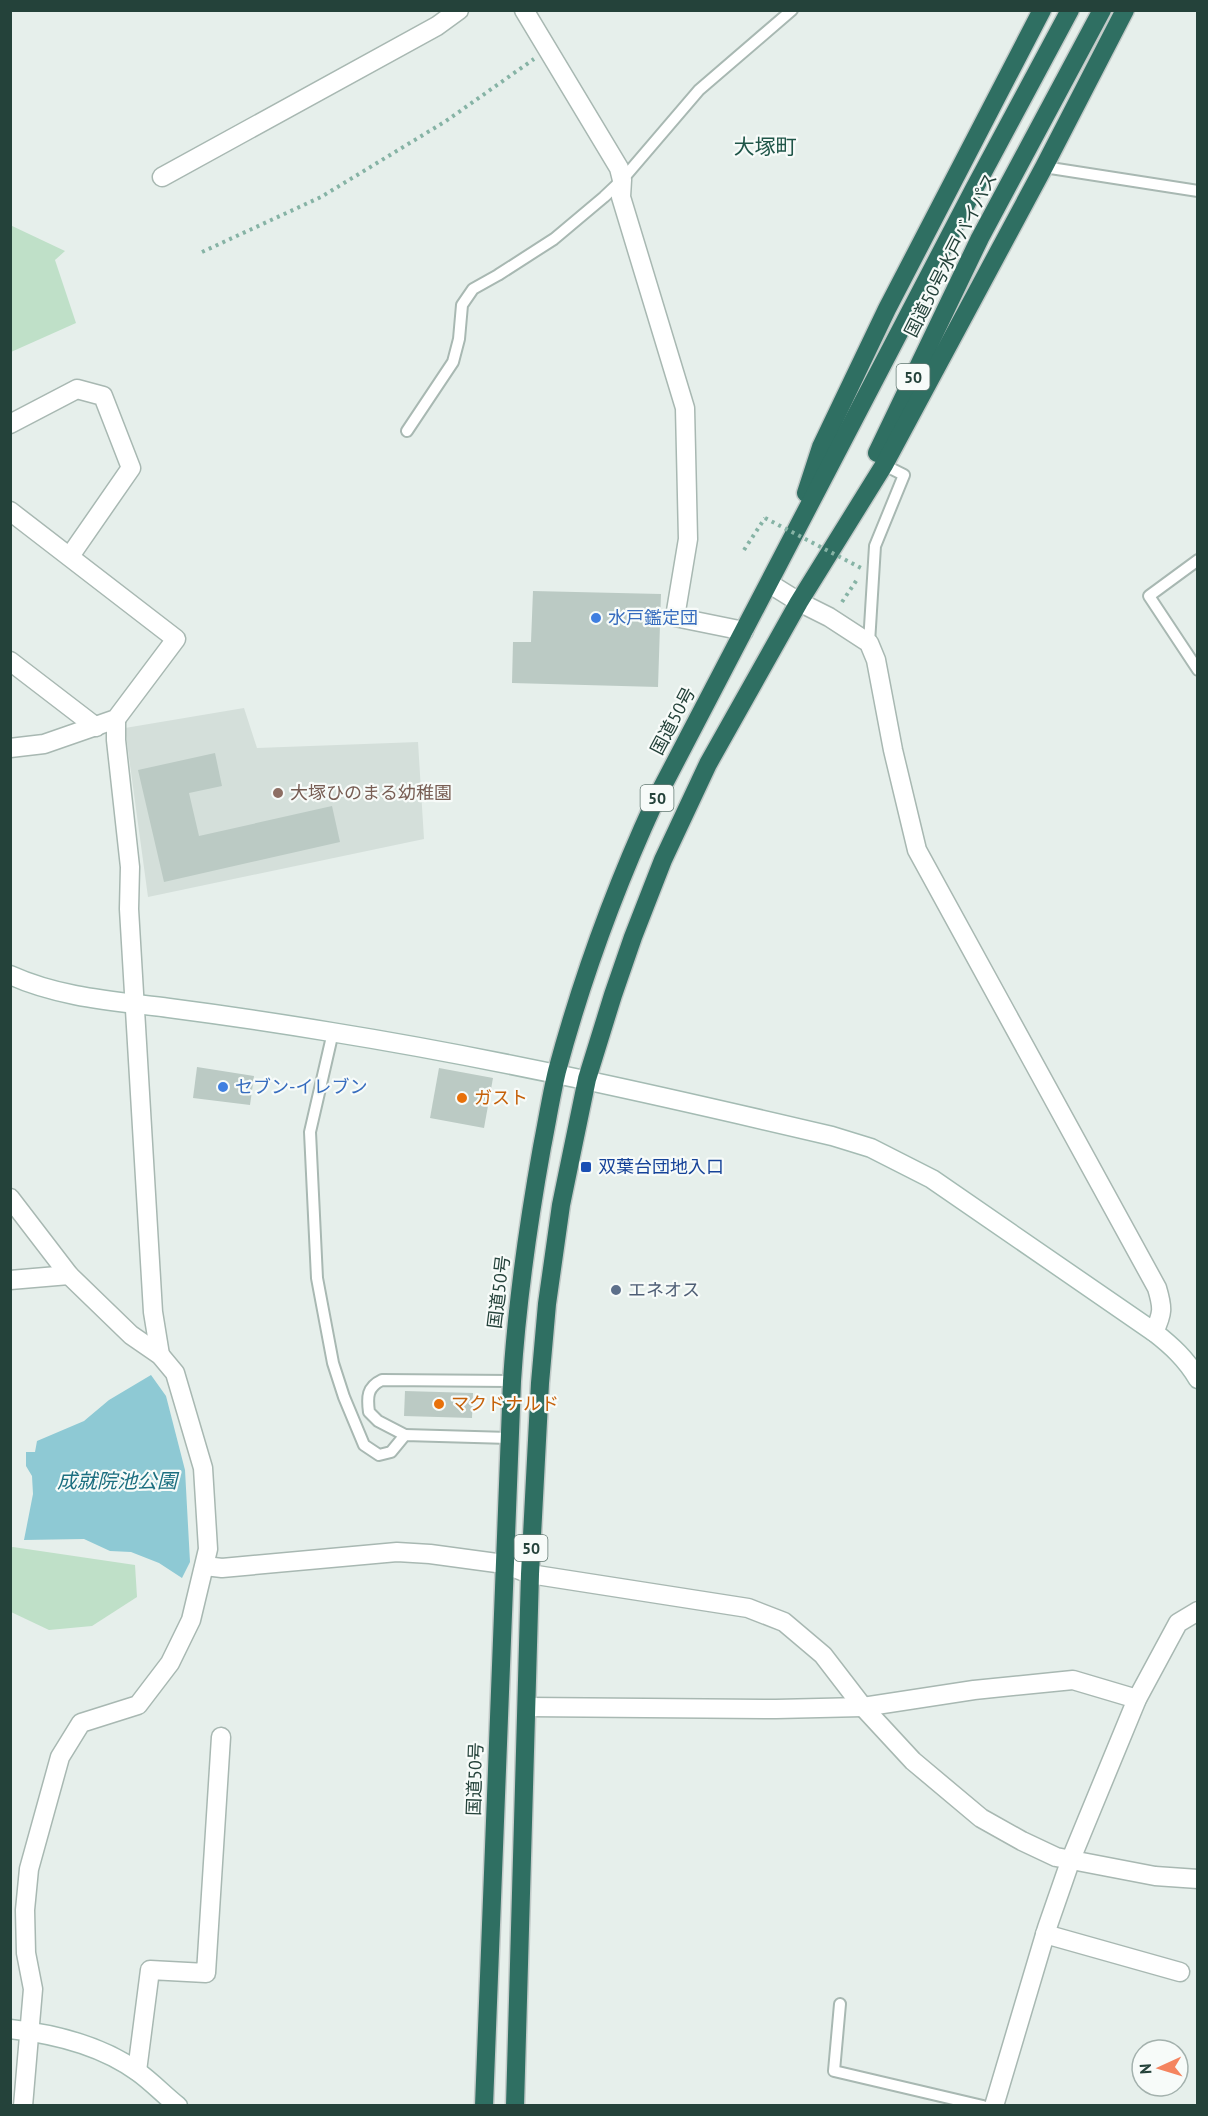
<svg xmlns="http://www.w3.org/2000/svg" width="1208" height="2116" font-family="'PT Sans','Noto Sans JP',sans-serif">
<style>
.built{fill:#d4dfda}
.green{fill:#bfe0c8}
.water{fill:#8ec9d4}
.building{fill:#bbcac4}
.lines{fill:none;stroke-linecap:round;stroke-linejoin:round}
.lane-casing{stroke:#a8b8b2;stroke-width:14}
.street-casing{stroke:#a8b8b2;stroke-width:21}
.secondary-casing{stroke:#a4bbb3;stroke-width:21}
.highway-casing{stroke:#c2cac8;stroke-width:21}
.path{stroke:#86b3a5;stroke-width:4;stroke-dasharray:3 4.5;stroke-linecap:butt}
.lane{stroke:#fff;stroke-width:10}
.street{stroke:#fff;stroke-width:18}
.secondary{stroke:#fff;stroke-width:18}
.highway{stroke:#2f6f62;stroke-width:18}
.path-bridge{stroke:#86b3a5;stroke-width:4;stroke-dasharray:3 4.5;stroke-linecap:butt}
.shop-dot{fill:#3f7fe0;stroke:#f7fbf9;stroke-width:2}
.education-dot{fill:#8d6e63;stroke:#f7fbf9;stroke-width:2}
.food-dot{fill:#e8710a;stroke:#f7fbf9;stroke-width:2}
.transit-dot{fill:#1a4fb4;stroke:#f7fbf9;stroke-width:2}
.service-dot{fill:#5c6f8a;stroke:#f7fbf9;stroke-width:2}
.labels{text-anchor:middle;stroke-width:4.5;stroke-linejoin:round;paint-order:stroke}
.shield{fill:#f7fbf9;stroke:#637a73;stroke-width:1.5}
.shield-label{font-size:16px;font-weight:bold;fill:#24423a}
.street-label{font-size:18px;fill:#24423a;stroke:#f7fbf9}
.shop-label{font-size:18px;fill:#366cbe;stroke:#f7fbf9;text-anchor:start}
.education-label{font-size:18px;fill:#785e54;stroke:#f7fbf9;text-anchor:start}
.food-label{font-size:18px;fill:#c56008;stroke:#f7fbf9;text-anchor:start}
.transit-label{font-size:18px;fill:#164399;stroke:#f7fbf9;text-anchor:start}
.service-label{font-size:18px;fill:#4e5e75;stroke:#f7fbf9;text-anchor:start}
.water-label{font-size:20px;font-style:italic;fill:#1c6f80;stroke:#f7fbf9}
.quarter-label{font-size:21px;fill:#1f5548;stroke:#f7fbf9}
</style>
<rect width="100%" height="100%" fill="#e6efeb"/>
<polygon class="built" points="244,708 257,748 418,742 424,839 148,897 125,728"/>
<g class="green">
<polygon points="10,225 65,251 55,260 76,323 11,352"/>
<polygon points="13,1547 135,1565 137,1597 92,1626 49,1630 11,1612 10,1548"/>
</g>
<polygon class="water" points="151,1375 166,1396 185,1470 190,1562 182,1578 159,1563 131,1552 110,1551 84,1539 24,1540 33,1494 32,1476 26,1466 26,1452 35,1452 37,1441 84,1421 109,1400"/>
<g class="building">
<polygon points="533,591 661,594 658,687 512,683 513,642 531,642"/>
<polygon points="215,753 222,786 189,793 199,836 332,806 340,842 164,882 138,770"/>
<polygon points="197,1067 254,1076 250,1105 193,1098"/>
<polygon points="439,1068 493,1078 484,1128 430,1118"/>
<polygon points="405,1391 473,1393 472,1418 404,1416"/>
</g>
<g class="lines">
<g class="lane-casing">
<g id="lane">
<polyline points="1044,167 1198,191"/>
<polyline points="407,431 453,362 459,339 462,305 473,289 498,275 554,239 604,197 622,180 699,90 792,10"/>
<polyline points="1198,560 1149,596 1198,670"/>
<polyline points="869,643 875,546 904,475 884,465"/>
<polyline points="333,1032 310,1132 317,1278 333,1363 344,1397 364,1445 379,1455 391,1452 405,1435 509,1438"/>
<path d="M405 1435 378 1421 369 1412C367 1397 367 1387 382 1380L512 1381"/>
<polyline points="840,2004 834,2071 983,2106"/>
</g>
</g>
<g class="street-casing">
<g id="street">
<polyline points="524,10 619,168 622,180 621,197 685,408 688,539 675,617 744,631"/>
<polyline points="162,177 437,26 459,10"/>
<polyline points="10,424 77,389 103,396 131,468 70,556"/>
<polyline points="10,511 176,639 116,719 44,744 10,748"/>
<path d="M770 584 799 602 829 617 869 643 876 660 893 750 917 850 1157 1288C1163 1308 1163 1313 1154 1332"/>
<polyline points="10,661 96,727"/>
<polyline points="116,719 116,740 130,867 129,909 153,1312 160,1355"/>
<polyline points="10,1198 69,1275 131,1335 160,1355 175,1373 203,1468 208,1549 191,1620 170,1663 138,1705 81,1723 60,1757 29,1869 25,1910 26,1953 33,1989 23,2106"/>
<polyline points="10,1280 69,1275"/>
<polyline points="205,1566 222,1568 397,1552 430,1554 504,1564 530,1574 748,1608 784,1622 823,1655 863,1707 913,1761 981,1818 1022,1841 1056,1857 1155,1876 1198,1879"/>
<polyline points="527,1707 776,1709 863,1707 974,1690 1073,1680 1137,1699"/>
<polyline points="1045,1934 1180,1972"/>
<polyline points="137,2071 150,1970 206,1973 221,1737"/>
<polyline points="994,2106 1047,1928 1071,1859 1137,1699 1178,1623 1198,1611"/>
</g>
</g>
<g class="secondary-casing">
<g id="secondary">
<path d="M10 975C61 998 115 1001 169 1008 223 1015 277 1023 331 1032 499 1059 666 1097 832 1136L871 1148 932 1179 1154 1332C1172 1346 1186 1359 1198 1379"/>
<path d="M10 2029C55 2034 101 2045 138 2072 152 2082 164 2095 178 2106"/>
</g>
</g>
<g class="highway-casing">
<g id="highway">
<polyline points="877,453 980,238 1102,10"/>
<polyline points="806,493 821,447 887,309 1042,10"/>
<path d="M484 2106 512 1381C517 1302 528 1225 542 1147 547 1122 551 1096 557 1071 582 978 615 888 655 801L974 189 1070 10"/>
<polyline points="515,2106 530,1574 540,1383 547,1304 561,1205 587,1079 613,995 633,937 663,860 708,764 799,602 884,465 1044,167 1125,10"/>
</g>
</g>
<g class="path">
<polyline points="202,252 321,197 446,121 534,59"/>
<polyline points="744,550 765,518"/>
<polyline points="842,602 858,578"/>
</g>
<use href="#lane" class="lane"/>
<use href="#street" class="street"/>
<use href="#secondary" class="secondary"/>
<use href="#highway" class="highway"/>
<polyline class="path-bridge" points="765,518 863,569"/>
</g>
<g class="shop-dot">
<circle cx="596" cy="618" r="6"/>
<circle cx="223" cy="1087" r="6"/>
</g>
<circle class="education-dot" cx="278" cy="793" r="6"/>
<g class="food-dot">
<circle cx="462" cy="1098" r="6"/>
<circle cx="439" cy="1404" r="6"/>
</g>
<rect class="transit-dot" x="580" y="1161" width="12" height="12" rx="3"/>
<circle class="service-dot" cx="616" cy="1290" r="6"/>
<g class="labels">
<g class="shield">
<rect x="896.5" y="364" width="33" height="26" rx="4.5"/>
<rect x="640.5" y="785" width="33" height="26" rx="4.5"/>
<rect x="514.5" y="1535" width="33" height="26" rx="4.5"/>
</g>
<g class="shield-label">
<text x="913" y="383">50</text>
<text x="657" y="804">50</text>
<text x="531" y="1554">50</text>
</g>
<g class="street-label">
<text transform="translate(951 255) rotate(-63)" y="6">国道50号水戸バイパス</text>
<text transform="translate(673 721) rotate(-62)" y="6">国道50号</text>
<text transform="translate(499 1292) rotate(-83)" y="6">国道50号</text>
<text transform="translate(475 1779) rotate(-88)" y="6">国道50号</text>
</g>
<g class="shop-label">
<text x="608" y="624">水戸鑑定団</text>
<text x="235" y="1093">セブン-イレブン</text>
</g>
<g class="education-label">
<text x="290" y="799">大塚ひのまる幼稚園</text>
</g>
<g class="food-label">
<text x="474" y="1104">ガスト</text>
<text x="451" y="1410">マクドナルド</text>
</g>
<g class="transit-label">
<text x="598" y="1173">双葉台団地入口</text>
</g>
<g class="service-label">
<text x="628" y="1296">エネオス</text>
</g>
<g class="water-label">
<text x="117" y="1488">成就院池公園</text>
</g>
<g class="quarter-label">
<text x="765" y="154">大塚町</text>
</g>
</g>
<rect width="1208" height="2116" fill="none" stroke="#24423a" stroke-width="24"/>
<g transform="translate(1160 2068) rotate(266)"><circle r="28" fill="#f7fbf9" stroke="#a3b1ad" stroke-width="1.5"/>
<path d="M0-4.5L10 22L0 15L-10 22Z" fill="#f4845f"/>
<text y="-9" font-size="16" font-weight="bold" text-anchor="middle" fill="#24423a">N</text>
</g>
</svg>
